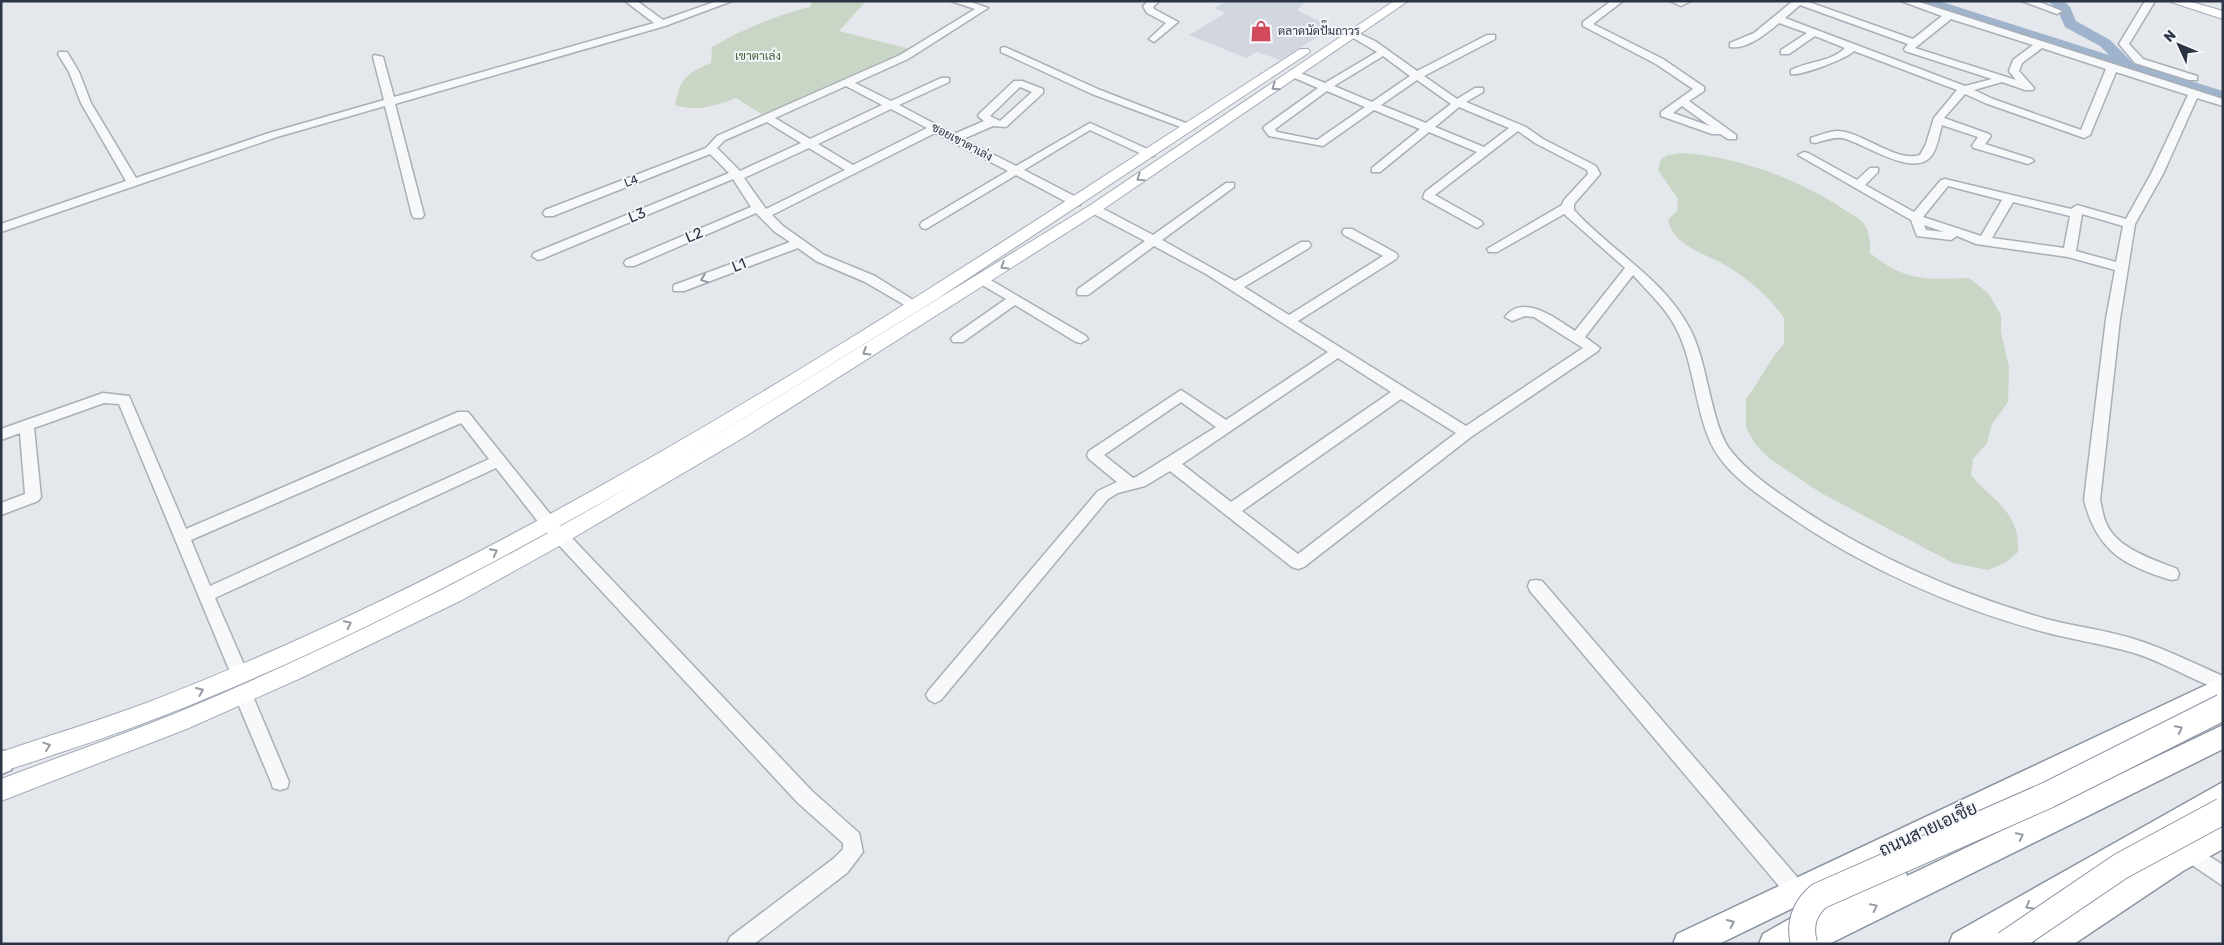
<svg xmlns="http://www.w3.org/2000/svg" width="2224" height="945" font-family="Rubik,Sarabun,sans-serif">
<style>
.built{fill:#d2d6de}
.green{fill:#c9d6c5}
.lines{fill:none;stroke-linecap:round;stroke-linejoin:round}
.river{fill:#9fb4cc;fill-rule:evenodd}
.minor-casing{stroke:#a9aeb7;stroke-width:3}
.major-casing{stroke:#a3abb8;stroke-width:2}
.highway-casing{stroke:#8b94a3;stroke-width:3}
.minor{fill:#f7f8fa;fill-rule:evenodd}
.major{fill:#fff;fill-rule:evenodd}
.highway{fill:#fff;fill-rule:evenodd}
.highway-bridge-casing{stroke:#8b94a3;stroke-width:28;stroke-linecap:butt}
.highway-bridge{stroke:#fff;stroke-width:26}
.oneway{stroke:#959aa2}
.oneway2{stroke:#9196a0}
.labels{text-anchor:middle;stroke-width:4;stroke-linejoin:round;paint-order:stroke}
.far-poi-label{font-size:12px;fill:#2b3445;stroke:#f4f6f9;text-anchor:start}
.far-park-label{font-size:12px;fill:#3f6138;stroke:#f4f6f9}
.far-street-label{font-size:12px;fill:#2b3445;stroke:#f4f6f9}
.street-label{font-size:15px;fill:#2b3445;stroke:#f4f6f9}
.near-street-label{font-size:18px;fill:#2b3445;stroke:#f4f6f9}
</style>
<rect width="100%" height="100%" fill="#e4e7ec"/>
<polygon class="built" points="1227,1 1306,1 1297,10 1332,28 1280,60 1257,52 1246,58 1189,35 1225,13 1214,8"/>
<g class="green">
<path d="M812 1H866L839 31 910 49 763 115 736 98C716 106 696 112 675 105 681 77 686 74 711 63L712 47C744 29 774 16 810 7Z"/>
<path d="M1683 153C1739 157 1795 178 1842 208 1848 213 1860 217 1864 224 1870 233 1870 242 1870 253 1906 282 1925 279 1969 278L1988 293 2001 315V332L2009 367 2008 402 1992 424 1987 443 1973 459 1971 475C1995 503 2020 512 2018 552L2005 563 1988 570 1953 563 1821 493 1770 459 1756 445 1746 428V399C1760 381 1768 361 1784 344V318C1770 298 1751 281 1730 268 1709 254 1674 248 1668 220L1677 211 1678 199 1658 170 1661 159 1668 155Z"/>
</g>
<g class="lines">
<polygon class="river" points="1916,1 1939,1 2109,55 2100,46 2065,27 2057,9 2048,1 2064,1 2070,7 2076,21 2110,40 2133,63 2223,91 2223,101 1918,4"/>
<g class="minor-casing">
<g id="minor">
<polygon points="625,1 637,1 663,20 717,1 732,1 665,26 395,104 424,215 422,218 414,218 412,215 385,106 277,137 1,232 1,224 126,181 81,103 69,72 58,54 59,52 67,52 79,72 91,103 136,178 269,133 384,100 373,57 374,55 383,57 394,97 654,23"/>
<path d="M951 1H968L988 8 908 59 855 83 891 101 941 78H949V82L899 105 954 134 984 121 978 116 979 114 1014 81H1022L1043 89V93L1006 127 993 126 963 139 1016 166 1090 123 1154 152V156H1146L1090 130 1024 170 1080 199V205H1072L1016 175 926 229 922 228 920 225 922 222 1008 171 935 133 772 215 783 226 824 255 875 276 918 303 920 306 913 310 865 282 816 261 798 248 684 291H674L673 288 674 285 790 242 775 232 756 213 634 266H626L624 263 626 260 751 207 733 179 542 259 538 260 532 256 534 253 729 173 710 154 553 216H545L543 213 545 210 706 148 717 136 900 55 975 9ZM846 86 882 105 810 139 775 118ZM1020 87 1032 92 1000 121 990 116ZM891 109 927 128 853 165 818 144ZM767 122 801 143 740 171 717 148 725 140ZM809 148 845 170 766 209 744 178Z"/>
<polygon points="1148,1 1159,1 1153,7 1154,9 1178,22 1154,42 1149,39 1166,23 1147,13 1143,6"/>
<path d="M1611 1H1623L1593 24 1663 59 1704 87V91L1689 101 1736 135V139H1728L1720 134H1712L1661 116V112L1693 89 1656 64 1583 26V22ZM1682 106 1710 126 1673 113Z"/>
<polygon points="1670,1 1691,1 1681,6"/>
<path d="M1793 1H1806L1913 39 1942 16 1901 1H1916L2223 99V106L2197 98 2163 174 2135 224 2120 319 2100 500C2102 508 2103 516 2106 523 2117 549 2153 559 2177 569L2179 574 2177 579 2171 580C2123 565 2097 551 2084 500L2106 319 2115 270 2068 257 1976 244 1957 236 1951 240 1917 236 1911 220 1798 155 1804 152 1808 153 1857 180 1870 168H1878V172L1865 185 1914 212 1941 180 1945 179 2071 209 2077 205 2126 219 2151 174 2188 95 2116 72 2090 135 2084 138 1985 103 1965 94 1944 118 1989 134 1991 136 1985 144 2032 159 2034 161 2028 164 1974 148 1972 146 1978 137 1942 125C1939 135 1938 146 1932 155 1914 180 1863 142 1842 138 1832 137 1824 141 1815 143L1811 142V138C1820 135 1829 131 1838 131 1863 132 1896 163 1920 155L1926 144 1934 118 1957 90 1854 51C1846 59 1801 76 1791 74V70C1809 61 1831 62 1845 48L1815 36 1789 54H1781V50L1807 33 1779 23C1767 33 1747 50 1730 47V43L1754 33ZM1800 5 1908 44 1904 49 1905 51 1992 79 1965 86 1785 18ZM1951 19 2033 45 2013 60 2009 71 2016 80 1915 48ZM2042 48 2106 69 2081 130 1993 99 1974 90 2002 82 2025 90H2033L2034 88 2019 71 2022 63ZM1948 186 2002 200 1981 236 1923 217ZM2013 202 2070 216 2064 248 1992 238ZM2082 214 2123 226 2116 262 2076 251ZM1924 225 1944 232 1926 230Z"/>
<polygon points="2022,1 2037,1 2062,11 2057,14"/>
<polygon points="2145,1 2155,1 2129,44 2143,59 2197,76 2197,80 2189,80 2135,63 2119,44"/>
<path d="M1354 31 1375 41 1417 71 1487 35H1495V39L1424 76 1457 99 1475 88H1483V92L1466 102 1526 127 1543 139 1596 166 1600 174 1574 204V210C1612 252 1665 279 1691 331 1708 364 1711 426 1731 451 1749 473 1770 487 1793 503 1869 555 1957 593 2046 619 2076 627 2107 630 2137 640 2166 649 2195 664 2223 676V691C2192 680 2162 661 2131 652 2103 644 2075 640 2048 633 1956 609 1864 568 1786 514 1762 497 1736 481 1719 457 1696 425 1696 369 1678 332 1668 310 1649 293 1633 275L1585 337 1600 348 1598 351 1471 437 1304 567 1298 569 1292 567 1170 471 1145 486 1118 493 1108 499 941 700 935 703 929 700 926 695 929 690 1098 491 1117 482 1089 459 1087 455 1089 451 1181 390 1226 420 1328 352 1206 274 1154 246 1088 295H1078L1077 292 1078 289 1145 241 1090 212 1088 209 1090 206H1098L1153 235 1226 183H1234V187L1162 240 1235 281 1301 242H1309L1311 245 1309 248 1244 287 1289 315 1383 256 1344 235 1342 232 1344 229H1352L1396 253 1398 256 1396 259 1298 321 1466 426 1583 348 1534 317 1525 316 1512 321 1505 317C1523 292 1558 320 1575 331L1625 268 1564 214 1497 252H1489L1487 249 1562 205 1564 200 1588 174 1587 170 1535 143 1518 131 1435 195 1481 221 1483 224 1477 228 1423 198 1425 192 1477 152 1429 132 1380 172H1372V168L1420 129 1374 110 1323 146 1269 136 1263 128 1265 126 1318 88 1290 76V72H1298L1325 83 1377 52 1350 36V32ZM1383 56 1410 76 1372 102 1334 86ZM1417 80 1451 104 1426 123 1381 105ZM1327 91 1365 107 1317 140 1277 132 1275 129ZM1459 107 1509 128 1484 147 1435 127ZM1338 358 1391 392 1231 502 1182 464ZM1401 399 1456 433 1298 554 1242 511ZM1181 402 1216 427 1136 477 1133 478 1104 455Z"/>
<polygon points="1005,47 1100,90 1196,127 1190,130 1186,129 1092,94 1001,52 1001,48"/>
<polygon points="982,275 1086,336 1088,339 1081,343 1076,342 1015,305 963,342 953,342 951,339 953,336 1006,299 977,282 976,279"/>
<path d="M103 393 129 396 186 529 458 412H468L555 520 812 791 859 833 863 852 847 873 754 944H727L730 937 833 859 843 849V843L798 803 543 528 496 468 215 598 248 674 245 679 239 681 233 679 119 404 104 403 34 428 41 497 38 501 1 515V503L25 494 20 433 1 440V429ZM461 423 489 459 210 586 191 540Z"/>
<polygon points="1536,580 1542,581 1804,885 1807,892 1804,899 1797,902 1790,899 1530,591 1528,586 1530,581"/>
<polygon points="243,686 249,689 252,694 289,782 287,788 280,790 273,788 271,782 234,694 237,689"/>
<polygon points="2190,844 2223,865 2223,886 2183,859 2180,853 2183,847"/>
</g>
</g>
<g class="major-casing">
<g id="major">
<path d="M1394 1H1408L1099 212 746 436 568 541 462 600 303 677 189 728 1 801V779C59 757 117 737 174 714 333 648 485 571 633 485 482 570 328 651 165 715 112 736 56 754 1 772V752C51 735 101 720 149 702 562 542 930 288 1300 49H1308L1310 52 937 299 679 458 1089 206Z"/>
<polygon points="2168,1 2188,1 2223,11 2223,19"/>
</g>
</g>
<g class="highway-casing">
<g id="highway">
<polygon points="2223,677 2223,699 1719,944 1673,944 1677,934"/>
<polygon points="2223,725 2223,749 1829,944 1759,944 1763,934 1884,865 1894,861 1904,865 1907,876"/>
<polygon points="1,750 11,754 15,762 11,770 2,774"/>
<polygon points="2223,782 2223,808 1991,944 1949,944 1953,934"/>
<polygon points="2223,822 2223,849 2183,871 2074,944 2034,944 2038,934 2163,853"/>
</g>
</g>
<use href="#minor" class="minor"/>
<use href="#major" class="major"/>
<use href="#highway" class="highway"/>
<g class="highway-bridge-casing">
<g id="highway-bridge">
<path d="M1804 944C1799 924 1804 909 1819 896L2048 795 2223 707"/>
<polyline points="2006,944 2121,866 2223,811"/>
</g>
</g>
<use href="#highway-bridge" class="highway-bridge"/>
</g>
<defs><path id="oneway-chevron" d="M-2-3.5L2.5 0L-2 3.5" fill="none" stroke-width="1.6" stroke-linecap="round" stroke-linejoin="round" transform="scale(1.25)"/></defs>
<g class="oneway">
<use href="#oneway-chevron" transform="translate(1275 87) rotate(146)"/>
<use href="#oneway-chevron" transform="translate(1140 178) rotate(146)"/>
<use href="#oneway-chevron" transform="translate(1004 266) rotate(148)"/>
<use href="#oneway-chevron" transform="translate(866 352) rotate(148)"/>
<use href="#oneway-chevron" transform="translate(494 552) rotate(-27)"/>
<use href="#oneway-chevron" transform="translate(348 624) rotate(-26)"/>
<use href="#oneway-chevron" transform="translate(200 691) rotate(-23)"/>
<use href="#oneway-chevron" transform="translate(2179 729) rotate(-27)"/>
<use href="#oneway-chevron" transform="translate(47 746) rotate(-19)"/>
<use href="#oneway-chevron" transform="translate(2020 836) rotate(-26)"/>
<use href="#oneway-chevron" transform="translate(2029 906) rotate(150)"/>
<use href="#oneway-chevron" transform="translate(1874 907) rotate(-26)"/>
<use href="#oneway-chevron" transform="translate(1731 923) rotate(-25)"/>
</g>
<use class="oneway2" href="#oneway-chevron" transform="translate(704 279) rotate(159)"/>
<defs>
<g id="shop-bare" transform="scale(1.725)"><path d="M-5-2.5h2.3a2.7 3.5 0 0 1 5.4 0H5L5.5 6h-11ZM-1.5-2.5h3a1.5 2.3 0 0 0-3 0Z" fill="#d1495b" stroke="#f4f6f9" stroke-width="2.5" paint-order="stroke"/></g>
</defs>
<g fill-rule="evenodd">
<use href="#shop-bare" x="1261" y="31"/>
</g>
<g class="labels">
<g class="far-poi-label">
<text x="1278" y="35">ตลาดนัดปั๊มถาวร</text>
</g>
<g class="far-park-label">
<text x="758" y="60">เขาตาเล่ง</text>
</g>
<g class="far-street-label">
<text transform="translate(962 142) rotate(28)" y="4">ซอยเขาตาเล่ง</text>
<text transform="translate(631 181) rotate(-21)" y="4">L4</text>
</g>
<g class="street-label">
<text transform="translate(637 215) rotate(-22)" y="5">L3</text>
<text transform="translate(694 235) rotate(-23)" y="5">L2</text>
<text transform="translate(739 265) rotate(-21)" y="5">L1</text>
</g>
<g class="near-street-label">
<text transform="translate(1928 829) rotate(-25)" y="6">ถนนสายเอเชีย</text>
</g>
</g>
<rect width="2224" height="945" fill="none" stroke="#2b3445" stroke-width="5"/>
<g transform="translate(2179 45) rotate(314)" stroke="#f4f6f9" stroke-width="4" paint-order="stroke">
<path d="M0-4L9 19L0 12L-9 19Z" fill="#2b3445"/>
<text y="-8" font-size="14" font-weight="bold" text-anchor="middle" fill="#2b3445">N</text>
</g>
</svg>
